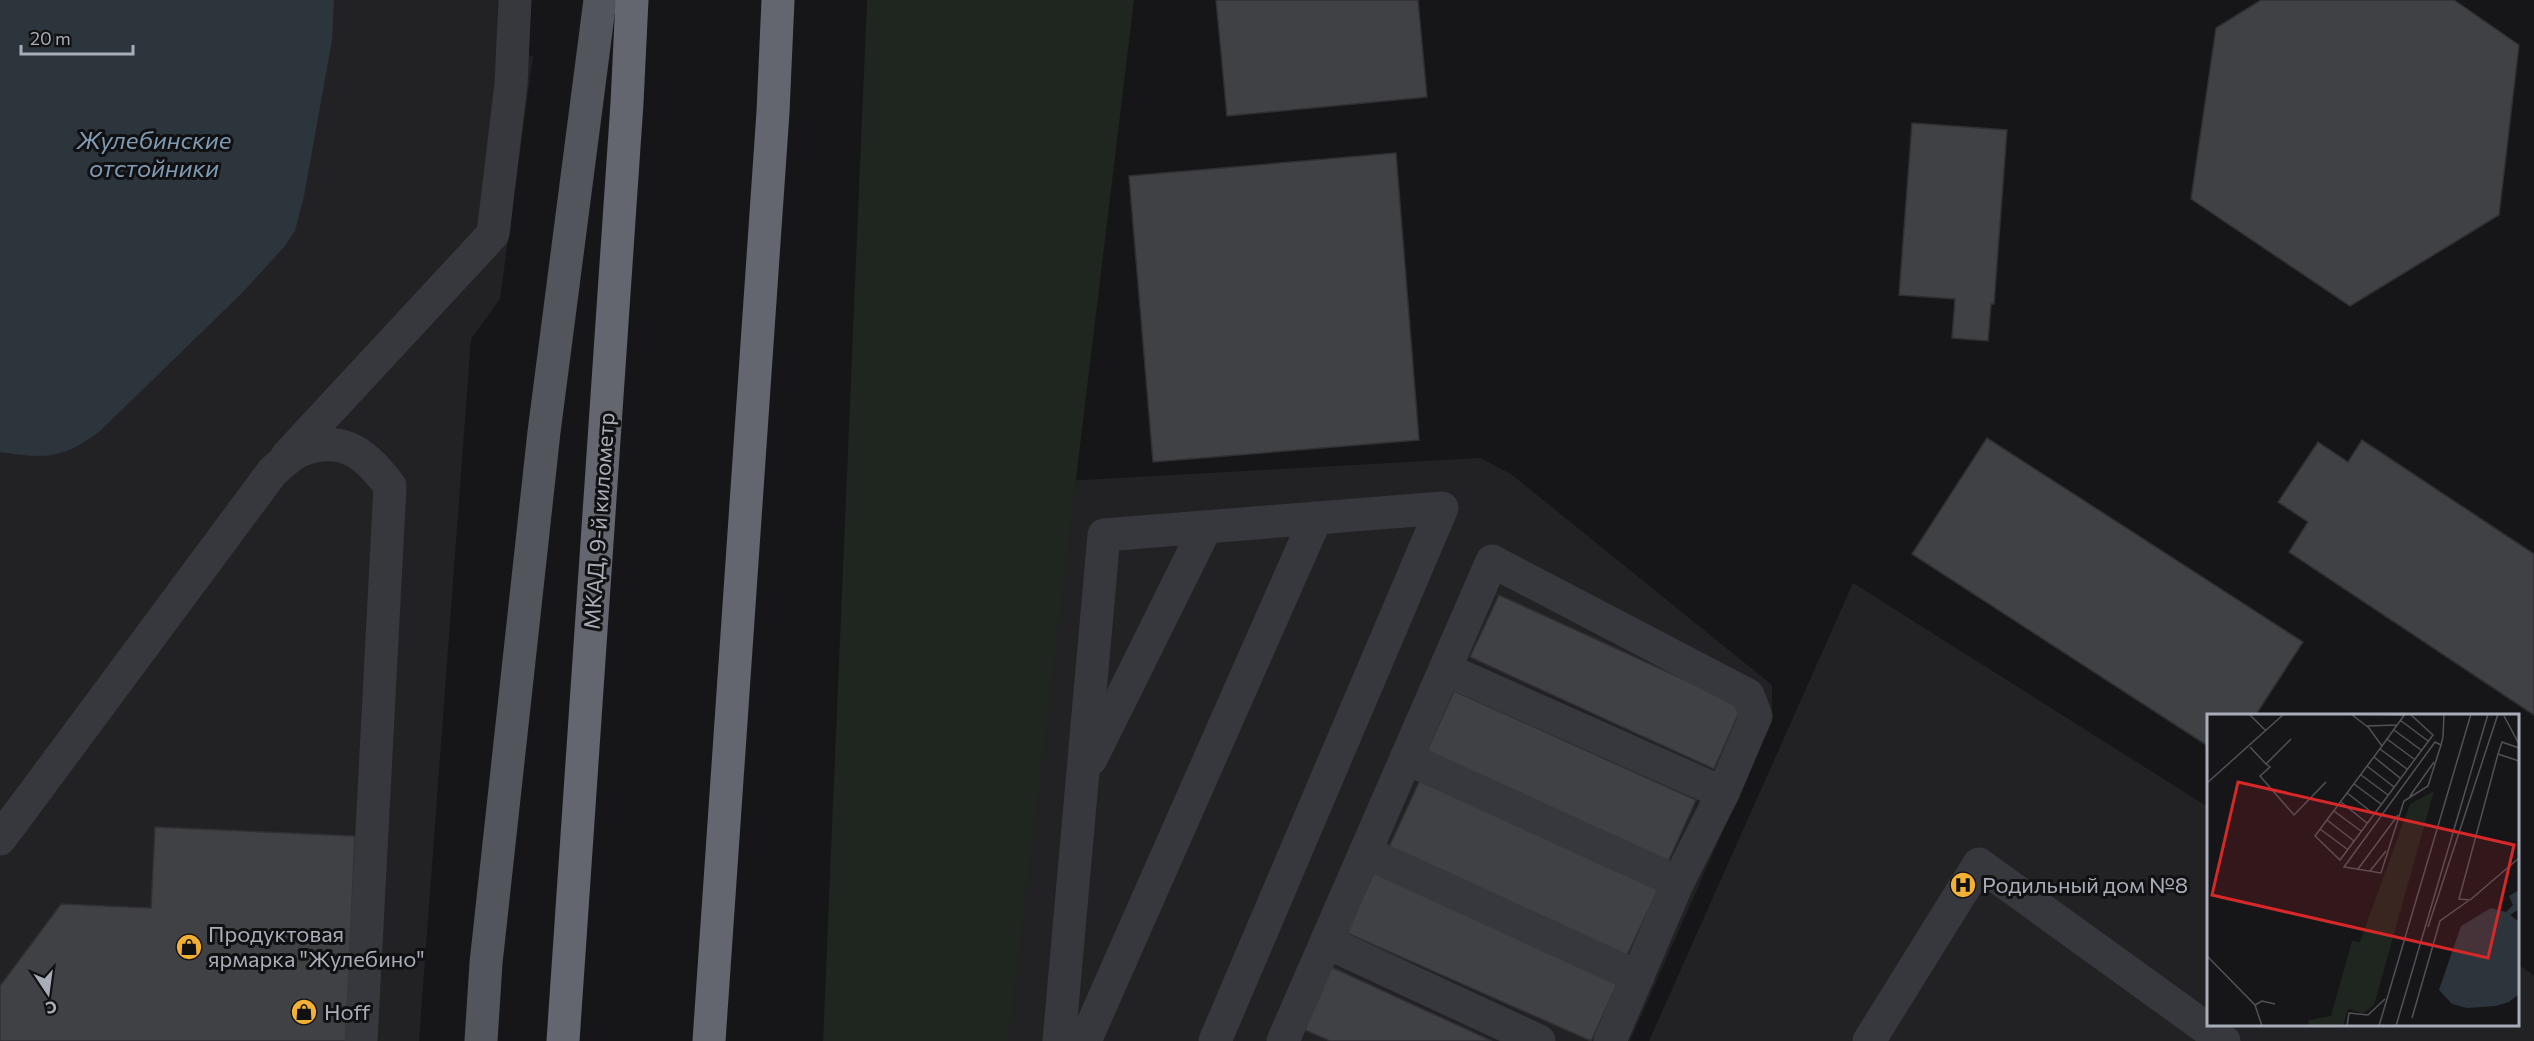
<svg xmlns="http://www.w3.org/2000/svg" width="2534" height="1041" font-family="Commissioner,sans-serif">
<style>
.built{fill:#222225}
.green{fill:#1e261f}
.water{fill:#2c353c}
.building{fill:#404145;stroke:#303034;stroke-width:1.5}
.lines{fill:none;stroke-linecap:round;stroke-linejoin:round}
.minor{stroke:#37383d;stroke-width:33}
.major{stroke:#53555c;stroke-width:33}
.highway{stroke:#63666e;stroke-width:33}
.labels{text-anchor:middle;stroke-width:6;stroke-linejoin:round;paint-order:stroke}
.street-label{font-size:22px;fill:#a8adb8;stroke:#111113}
.poi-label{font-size:22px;fill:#a8adb8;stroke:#111113;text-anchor:start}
.water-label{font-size:24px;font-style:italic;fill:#7f9bb3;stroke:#111113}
.inset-road{fill:none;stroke:#505258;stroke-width:1.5}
.view{fill:#d62828;fill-opacity:0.15;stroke:#d62828;stroke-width:3}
.inset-edge{fill:none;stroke:#a8adb8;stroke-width:3}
</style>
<rect width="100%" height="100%" fill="#161618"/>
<g class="built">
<polygon points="0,0 498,0 497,50 533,56 500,299 471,339 419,1041 0,1041"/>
<polygon points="1480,458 1511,474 1772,685 1772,720 1630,1041 1005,1041 1065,481"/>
<polygon points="1853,583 2208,807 2208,1024 2518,1024 2518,964 2534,976 2534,1041 1649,1041"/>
</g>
<polygon class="green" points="867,0 1134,0 1008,1041 823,1041"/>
<path class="water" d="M0 0H334L332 40 304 196 295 231 285 246 242 293 99 432C62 459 45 459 0 452Z"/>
<g class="building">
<polygon points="1216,0 1418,0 1427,97 1227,116"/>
<polygon points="2261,0 2454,0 2519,45 2499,215 2350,306 2191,199 2216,28"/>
<polygon points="1912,123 2007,130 1994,304 1991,304 1988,341 1952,338 1955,299 1899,295"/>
<polygon points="1396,153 1419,440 1153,462 1129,176"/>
<polygon points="1987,438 2303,642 2255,716 2208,716 2208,746 1912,554"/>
<polygon points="2362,440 2534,554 2534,715 2289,552 2308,522 2278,502 2318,442 2348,462"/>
<polygon points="1499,595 1742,706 1714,769 1470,657"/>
<polygon points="1454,691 1696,800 1668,862 1426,753"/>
<polygon points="1421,778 1659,888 1626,957 1389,847"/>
<polygon points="155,827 355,836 346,1041 0,1041 0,986 61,904 151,908"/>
<polygon points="1375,870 1619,980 1591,1041 1347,933"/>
<polygon points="1327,965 1492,1041 1330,1041 1298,1027"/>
</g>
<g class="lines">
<g class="minor">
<polyline points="287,456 493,234 511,84 515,0"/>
<polyline points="1445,669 1723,793"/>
<polyline points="1406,758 1678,882"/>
<polyline points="1091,759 1206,527"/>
<path d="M0 839 273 471C282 464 293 452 304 449 346 435 367 456 390 486L361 1041"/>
<polyline points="1365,852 1638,977"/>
<polyline points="1326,942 1539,1041"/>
<polyline points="1059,1041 1104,535 1442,508 1215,1041"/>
<polyline points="1085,1041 1316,518"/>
<polyline points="1283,1041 1492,561 1748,695 1756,716 1723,793 1678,882 1610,1041"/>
<polyline points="1869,1041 1979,864 2224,1041"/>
</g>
<polyline class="major" points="481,1041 486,963 544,432 600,0"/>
<g class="highway">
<polyline points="563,1041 627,103 632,0"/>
<polyline points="709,1041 773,112 778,0"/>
</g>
</g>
<defs>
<g id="hospital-disc" transform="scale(1.35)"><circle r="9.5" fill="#f2b134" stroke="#111113"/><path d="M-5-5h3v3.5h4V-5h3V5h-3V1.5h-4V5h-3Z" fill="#111"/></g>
<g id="shop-disc" transform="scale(1.35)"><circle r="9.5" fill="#f2b134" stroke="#111113"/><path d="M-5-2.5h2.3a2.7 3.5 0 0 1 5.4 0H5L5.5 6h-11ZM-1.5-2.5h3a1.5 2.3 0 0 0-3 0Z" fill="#111"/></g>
</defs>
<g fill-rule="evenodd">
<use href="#hospital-disc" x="1963" y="885"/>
<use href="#shop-disc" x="189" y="947"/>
<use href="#shop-disc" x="304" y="1012"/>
</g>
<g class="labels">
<g class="street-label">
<text transform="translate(599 521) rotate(-86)" y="8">МКАД, 9-й километр</text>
</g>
<g class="poi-label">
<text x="1982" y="893">Родильный дом №8</text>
<text x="208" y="942">Продуктовая<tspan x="208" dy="25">ярмарка "Жулебино"</tspan></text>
<text x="324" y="1020">Hoff</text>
</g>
<g class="water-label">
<text x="154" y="149">Жулебинские<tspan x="154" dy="28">отстойники</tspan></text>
</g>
</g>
<g transform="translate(2207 714)">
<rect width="312" height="312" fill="#161618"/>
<path d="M227 77 167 291 156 299 141 295 136 312H101L102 306 124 302 145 227 153 228 203 90Z" fill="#1e261f"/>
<path d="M312 176V195L303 201 312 208V280L302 288 289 292 260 294 245 290 232 276 254 212 284 194 299 198 306 191 302 182Z" fill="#2c353c"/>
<path class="inset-road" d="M42 0 59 17M144 0 162 14 175 32 108 122 133 146 226 21 203 0M146 0 198 1M297 2 312 30M193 6 221 27M159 12 190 11M187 16 214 36M180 25 207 45M234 31 228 28 137 153 174 159 197 87 221 72 234 31 236 23 237 0M175 32 198 0M43 33 59 50 84 25M312 34 295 28 291 40 312 47M173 35 200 55M291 40 252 185 263 186 312 144M167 43 193 64M59 50 63 53 53 62 87 101 119 68M160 52 187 73M154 61 181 81M0 69 77 0M147 70 174 90M140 79 167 100M203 82 227 48M134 88 160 109M127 97 154 117M120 106 147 127M113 115 140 135M151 155 191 101M163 157 179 137M221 213 291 0M0 242 48 291 55 312M48 291 55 287 68 290M205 304 233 207 261 187M140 312 142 299 161 301 178 285M172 312 264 0M189 312 281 0"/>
<path class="view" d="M31 68 307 131 281 244 5 181Z"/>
<rect width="312" height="312" class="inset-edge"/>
</g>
<g transform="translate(48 993) rotate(167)" stroke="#111113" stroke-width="4.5" paint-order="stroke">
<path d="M0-4.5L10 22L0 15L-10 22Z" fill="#a8adb8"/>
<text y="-9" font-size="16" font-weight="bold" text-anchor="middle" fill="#a8adb8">С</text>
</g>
<path d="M21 45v9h112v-9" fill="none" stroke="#a8adb8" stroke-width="3"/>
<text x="30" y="45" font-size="18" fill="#a8adb8" stroke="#111113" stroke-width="4.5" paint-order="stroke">20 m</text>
</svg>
